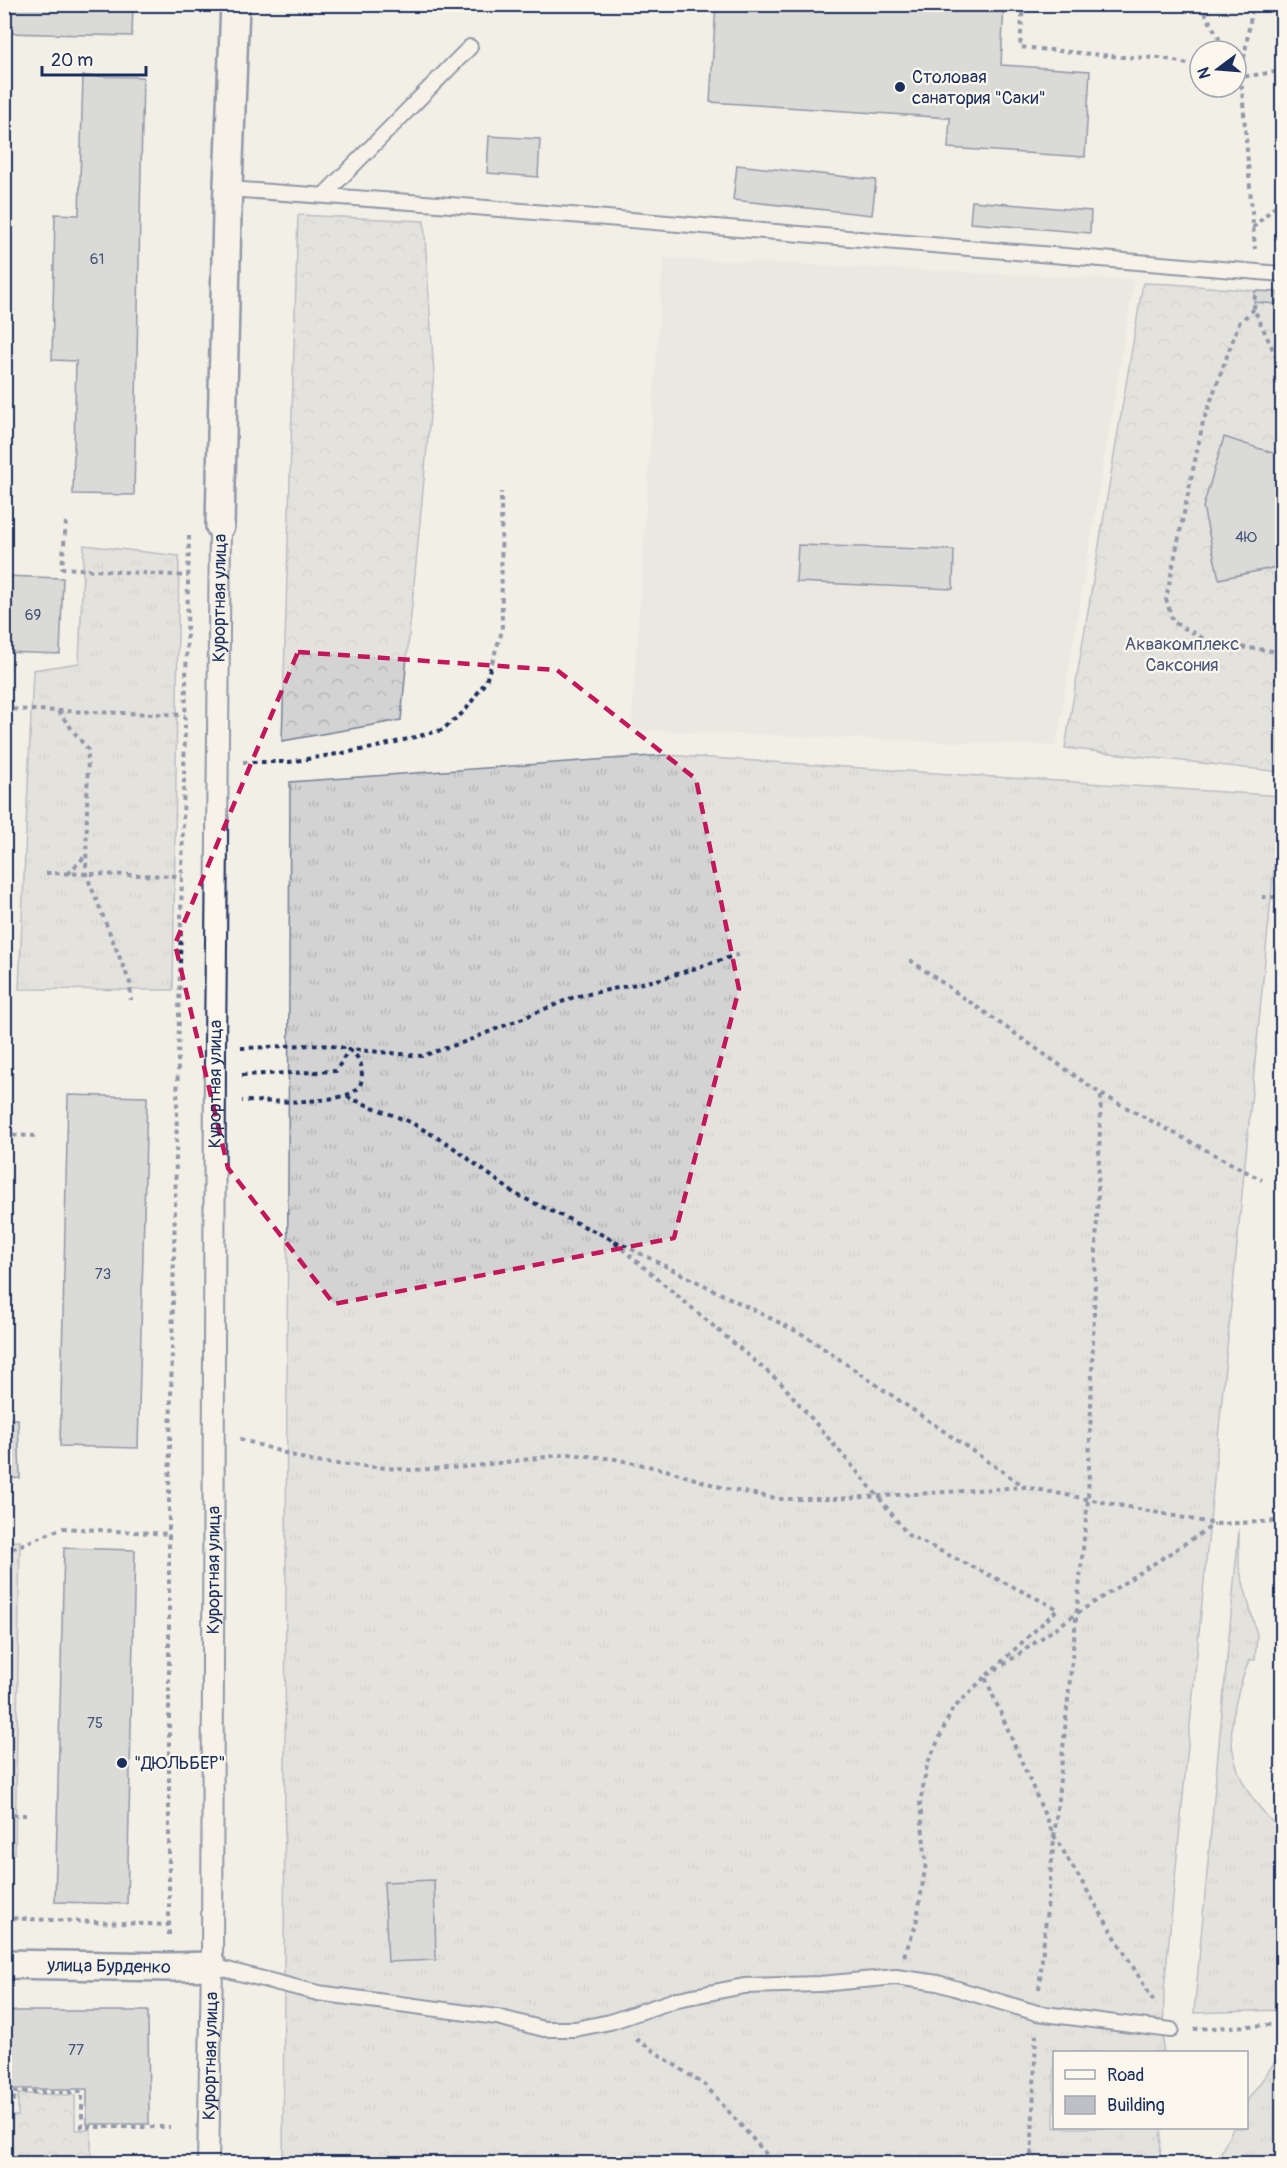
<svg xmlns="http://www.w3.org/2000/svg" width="1287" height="2168" font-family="Pangolin,sans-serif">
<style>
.built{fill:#e2e1dc}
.grass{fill:url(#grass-tufts);stroke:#768198;stroke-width:1.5}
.forest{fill:url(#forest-crowns);stroke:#768198;stroke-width:1.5}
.building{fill:#bdc0c4;stroke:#1b2f5e;stroke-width:1.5}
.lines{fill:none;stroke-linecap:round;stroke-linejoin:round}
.service-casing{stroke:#1b2f5e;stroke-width:18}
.pedestrian-casing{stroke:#1b2f5e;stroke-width:24}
.minor-casing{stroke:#1b2f5e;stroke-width:32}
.path{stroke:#1b2f5e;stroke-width:4;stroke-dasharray:4.5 4.5;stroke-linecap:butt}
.service{stroke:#fbf7ec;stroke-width:14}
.pedestrian{stroke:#fbf7ec;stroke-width:20}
.minor{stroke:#fbf7ec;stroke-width:27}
.marked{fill:none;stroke:#c2185b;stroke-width:4.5;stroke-dasharray:12 8;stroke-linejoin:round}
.poi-dot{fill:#1b2f5e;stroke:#fbf7ec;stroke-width:2}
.labels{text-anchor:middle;stroke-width:4.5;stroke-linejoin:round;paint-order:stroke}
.number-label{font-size:15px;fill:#445378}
.poi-label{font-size:18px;fill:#1b2f5e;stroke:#fbf7ec;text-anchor:start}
.street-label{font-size:18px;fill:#1b2f5e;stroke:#fbf7ec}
.park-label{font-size:18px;fill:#49587b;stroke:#fbf7ec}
</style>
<defs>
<pattern id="grass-tufts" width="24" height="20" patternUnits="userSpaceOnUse" patternTransform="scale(1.5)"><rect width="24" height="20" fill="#d2d3d2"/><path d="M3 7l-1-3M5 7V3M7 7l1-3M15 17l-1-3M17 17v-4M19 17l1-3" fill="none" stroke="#b4b5b7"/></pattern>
<pattern id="forest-crowns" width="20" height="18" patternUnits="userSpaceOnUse" patternTransform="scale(1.5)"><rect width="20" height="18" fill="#d2d3d2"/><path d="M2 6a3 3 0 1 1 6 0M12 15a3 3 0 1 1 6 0" fill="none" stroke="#b4b5b7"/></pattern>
</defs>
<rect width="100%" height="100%" fill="#f2efe6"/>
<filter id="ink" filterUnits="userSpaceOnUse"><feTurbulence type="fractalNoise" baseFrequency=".0167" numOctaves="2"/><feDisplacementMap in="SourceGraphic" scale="12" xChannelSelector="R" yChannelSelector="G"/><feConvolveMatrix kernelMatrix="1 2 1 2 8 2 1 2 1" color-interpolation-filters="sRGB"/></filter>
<g filter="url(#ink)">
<polygon class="built" points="663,258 1134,280 1056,746 631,730"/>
<g class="grass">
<polygon points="84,545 179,556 173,990 19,989 33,670 79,663"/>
<polygon points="666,755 1281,796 1164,1990 1163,2052 1054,2052 1054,2128 1161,2128 1160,2163 283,2164 290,782"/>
<path d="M1239 1529V1567L1257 1635 1255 1660H1249C1230 1710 1220 1754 1254 1800 1262 1811 1271 1823 1282 1830V2010L1194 2013Z"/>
<polygon points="1282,2052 1282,2163 1216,2163 1233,2128 1246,2128 1247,2101"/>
</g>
<g class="forest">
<polygon points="298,215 424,221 434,374 401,720 282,741"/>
<polygon points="1143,283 1172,284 1282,293 1282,772 1065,748"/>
<polygon points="20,1541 15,1853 5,1853 5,1542"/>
<polygon points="18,2094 75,2095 75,2130 91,2130 91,2163 5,2163 5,2116 18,2116"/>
</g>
<g class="building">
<polygon points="4,4 133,4 132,36 4,33"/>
<polygon points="716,4 1004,4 1001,65 1090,71 1085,157 948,148 950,118 710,102"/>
<polygon points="83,76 143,77 134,495 73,494 76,361 52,360 55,214 79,215"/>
<polygon points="489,136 540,139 538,177 487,173"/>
<polygon points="737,165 876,180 872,215 733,200"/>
<polygon points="972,201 1091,211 1090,233 970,223"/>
<polygon points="1255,291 1276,292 1276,304 1254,302"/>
<polygon points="1224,437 1282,456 1282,566 1219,579 1203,507"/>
<polygon points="798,545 954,550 953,589 796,582"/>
<polygon points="4,576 63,578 60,654 4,652"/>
<polygon points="68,1095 147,1097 138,1448 60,1446"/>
<polygon points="4,1419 18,1419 20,1478 4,1479"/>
<polygon points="64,1548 135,1550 127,1904 55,1902"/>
<polygon points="434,1880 436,1960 388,1962 384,1882"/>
<polygon points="4,2011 148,2011 149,2124 87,2124 87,2089 9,2089 9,2097 4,2097"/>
</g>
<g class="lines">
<g class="service-casing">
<g id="service">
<polyline points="228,189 438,204 1282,274"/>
<polyline points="324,195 470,47"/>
<polyline points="212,1966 318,1993 497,2017 544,2029 575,2029 610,2022 678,1999 744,1986 820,1984 896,1977 938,1983 1037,2013 1171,2030"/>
</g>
</g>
<g class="pedestrian-casing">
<g id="pedestrian">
<path id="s1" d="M208 2164 212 1966 215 1049 220 526"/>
</g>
</g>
<g class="minor-casing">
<g id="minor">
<polyline points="220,526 227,213 235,4"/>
<path id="s2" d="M4 1964 169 1967 212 1966"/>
</g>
</g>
<g class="path">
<polyline points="1023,4 1020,47 1121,57 1162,58 1200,67"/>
<polyline points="1200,4 1226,51"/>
<polyline points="1236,68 1241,77 1255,249"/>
<polyline points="1236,76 1241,77 1282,71"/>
<polyline points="1241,76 1253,4"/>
<polyline points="1253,228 1282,199"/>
<polyline points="1255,295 1254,309 1282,369"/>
<polyline points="1254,309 1239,323 1203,422 1166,599 1173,622 1214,644 1282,652"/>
<polyline points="4,476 6,477"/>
<polyline points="66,522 62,568 188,576"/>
<polyline points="4,709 185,715"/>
<polyline points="58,711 88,750 86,874 130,983 131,1000"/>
<polyline points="243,762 289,762 373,748 442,730 465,711 486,681 502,631 501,492"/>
<polyline points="46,873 182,876"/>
<polyline points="68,874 85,856"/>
<polyline points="1262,897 1282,897"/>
<polyline points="910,960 1101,1094 1262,1180"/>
<path d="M241 1048C268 1048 324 1041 347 1049 353 1051 359 1058 361 1065 362 1072 363 1081 359 1087 346 1106 266 1101 242 1101"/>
<polyline points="242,1075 336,1071 349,1049 422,1056 467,1041 574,997 661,979 740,954"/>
<polyline points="347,1097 410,1122 450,1145 515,1194 609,1238"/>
<polyline points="4,1135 35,1136"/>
<polyline points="608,1237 782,1384 877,1495 908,1535 1058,1609 985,1677 1053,1834 1156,2005"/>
<polyline points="615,1241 804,1335 1025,1487"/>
<polyline points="240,1439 314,1462 411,1470 467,1467 569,1454 615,1459 666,1470 727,1489 781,1499 834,1499 1025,1487 1216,1524 1282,1521"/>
<polyline points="4,1552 63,1528 169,1534"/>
<polyline points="996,1670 1076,1614 1215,1524"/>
<polyline points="4,1815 26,1815"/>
<polyline points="4,1918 169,1925"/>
<polyline points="169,1935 169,1493 189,536"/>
<polyline points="904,1956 916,1925 926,1863 920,1804 927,1765 952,1710 985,1677"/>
<polyline points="1039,1989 1088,1499 1101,1094"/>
<polyline points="1194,2029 1282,2024"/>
<polyline points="636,2039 706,2086 775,2164"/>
<polyline points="4,2100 14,2100 14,2092 82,2092 82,2127 170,2127"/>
<polyline points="1031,2164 1036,2035"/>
</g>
<use href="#service" class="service"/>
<use href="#pedestrian" class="pedestrian"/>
<use href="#minor" class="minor"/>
</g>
</g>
<path d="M0 0H1287V2168H0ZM298 652 557 670 696 779 739 989 674 1238 334 1304 228 1168 175 944Z" fill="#f2efe6" fill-opacity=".55" fill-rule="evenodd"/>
<path class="marked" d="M298 652 557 670 696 779 739 989 674 1238 334 1304 228 1168 175 944Z"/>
<g class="poi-dot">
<circle cx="900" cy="87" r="6"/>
<circle cx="122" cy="1763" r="6"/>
</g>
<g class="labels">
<g class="number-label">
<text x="97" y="264">61</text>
<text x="1246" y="542">4Ю</text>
<text x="33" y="620">69</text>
<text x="103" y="1279">73</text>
<text x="95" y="1728">75</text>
<text x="76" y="2055">77</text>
</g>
<g class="poi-label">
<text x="912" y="83">Столовая<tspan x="912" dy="21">санатория "Саки"</tspan></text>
<text x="134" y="1769">"ДЮЛЬБЕР"</text>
</g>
<g class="street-label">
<text dy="6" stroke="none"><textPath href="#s1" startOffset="1566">Курортная улица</textPath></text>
<text dy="6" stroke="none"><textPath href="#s1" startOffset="1080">Курортная улица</textPath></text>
<text dy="6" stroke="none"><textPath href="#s1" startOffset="594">Курортная улица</textPath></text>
<text dy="6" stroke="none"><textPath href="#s2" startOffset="105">улица Бурденко</textPath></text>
<text dy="6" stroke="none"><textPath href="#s1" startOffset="108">Курортная улица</textPath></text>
</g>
<g class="park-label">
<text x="1182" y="650">Аквакомплекс<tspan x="1182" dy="21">Саксония</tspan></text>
</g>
</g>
<rect width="1287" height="2168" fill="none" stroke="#fbf7ec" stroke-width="24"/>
<rect x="12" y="12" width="1263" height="2144" fill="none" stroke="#1b2f5e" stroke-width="2" filter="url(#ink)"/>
<rect x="1053" y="2051" width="195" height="78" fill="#fbf7ec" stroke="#a1a7b3" stroke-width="1.5"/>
<rect x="1065" y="2070" width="30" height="9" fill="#fbf7ec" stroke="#a1a7b3" stroke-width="1.5"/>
<text x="1107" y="2081" font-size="18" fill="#1b2f5e">Road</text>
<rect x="1065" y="2096" width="30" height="18" fill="#bdc0c4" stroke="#a1a7b3" stroke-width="1.5"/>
<text x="1107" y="2111" font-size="18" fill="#1b2f5e">Building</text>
<g transform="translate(1218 69) rotate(254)"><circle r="28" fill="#fbf7ec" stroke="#a1a7b3" stroke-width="1.5"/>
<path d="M0-4.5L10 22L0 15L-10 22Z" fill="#1b2f5e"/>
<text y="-9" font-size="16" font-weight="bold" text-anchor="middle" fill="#1b2f5e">N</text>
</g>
<path d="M42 66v9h104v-9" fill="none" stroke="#1b2f5e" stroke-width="3"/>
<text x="51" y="66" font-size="18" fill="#1b2f5e" stroke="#fbf7ec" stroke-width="4.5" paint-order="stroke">20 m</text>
</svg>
